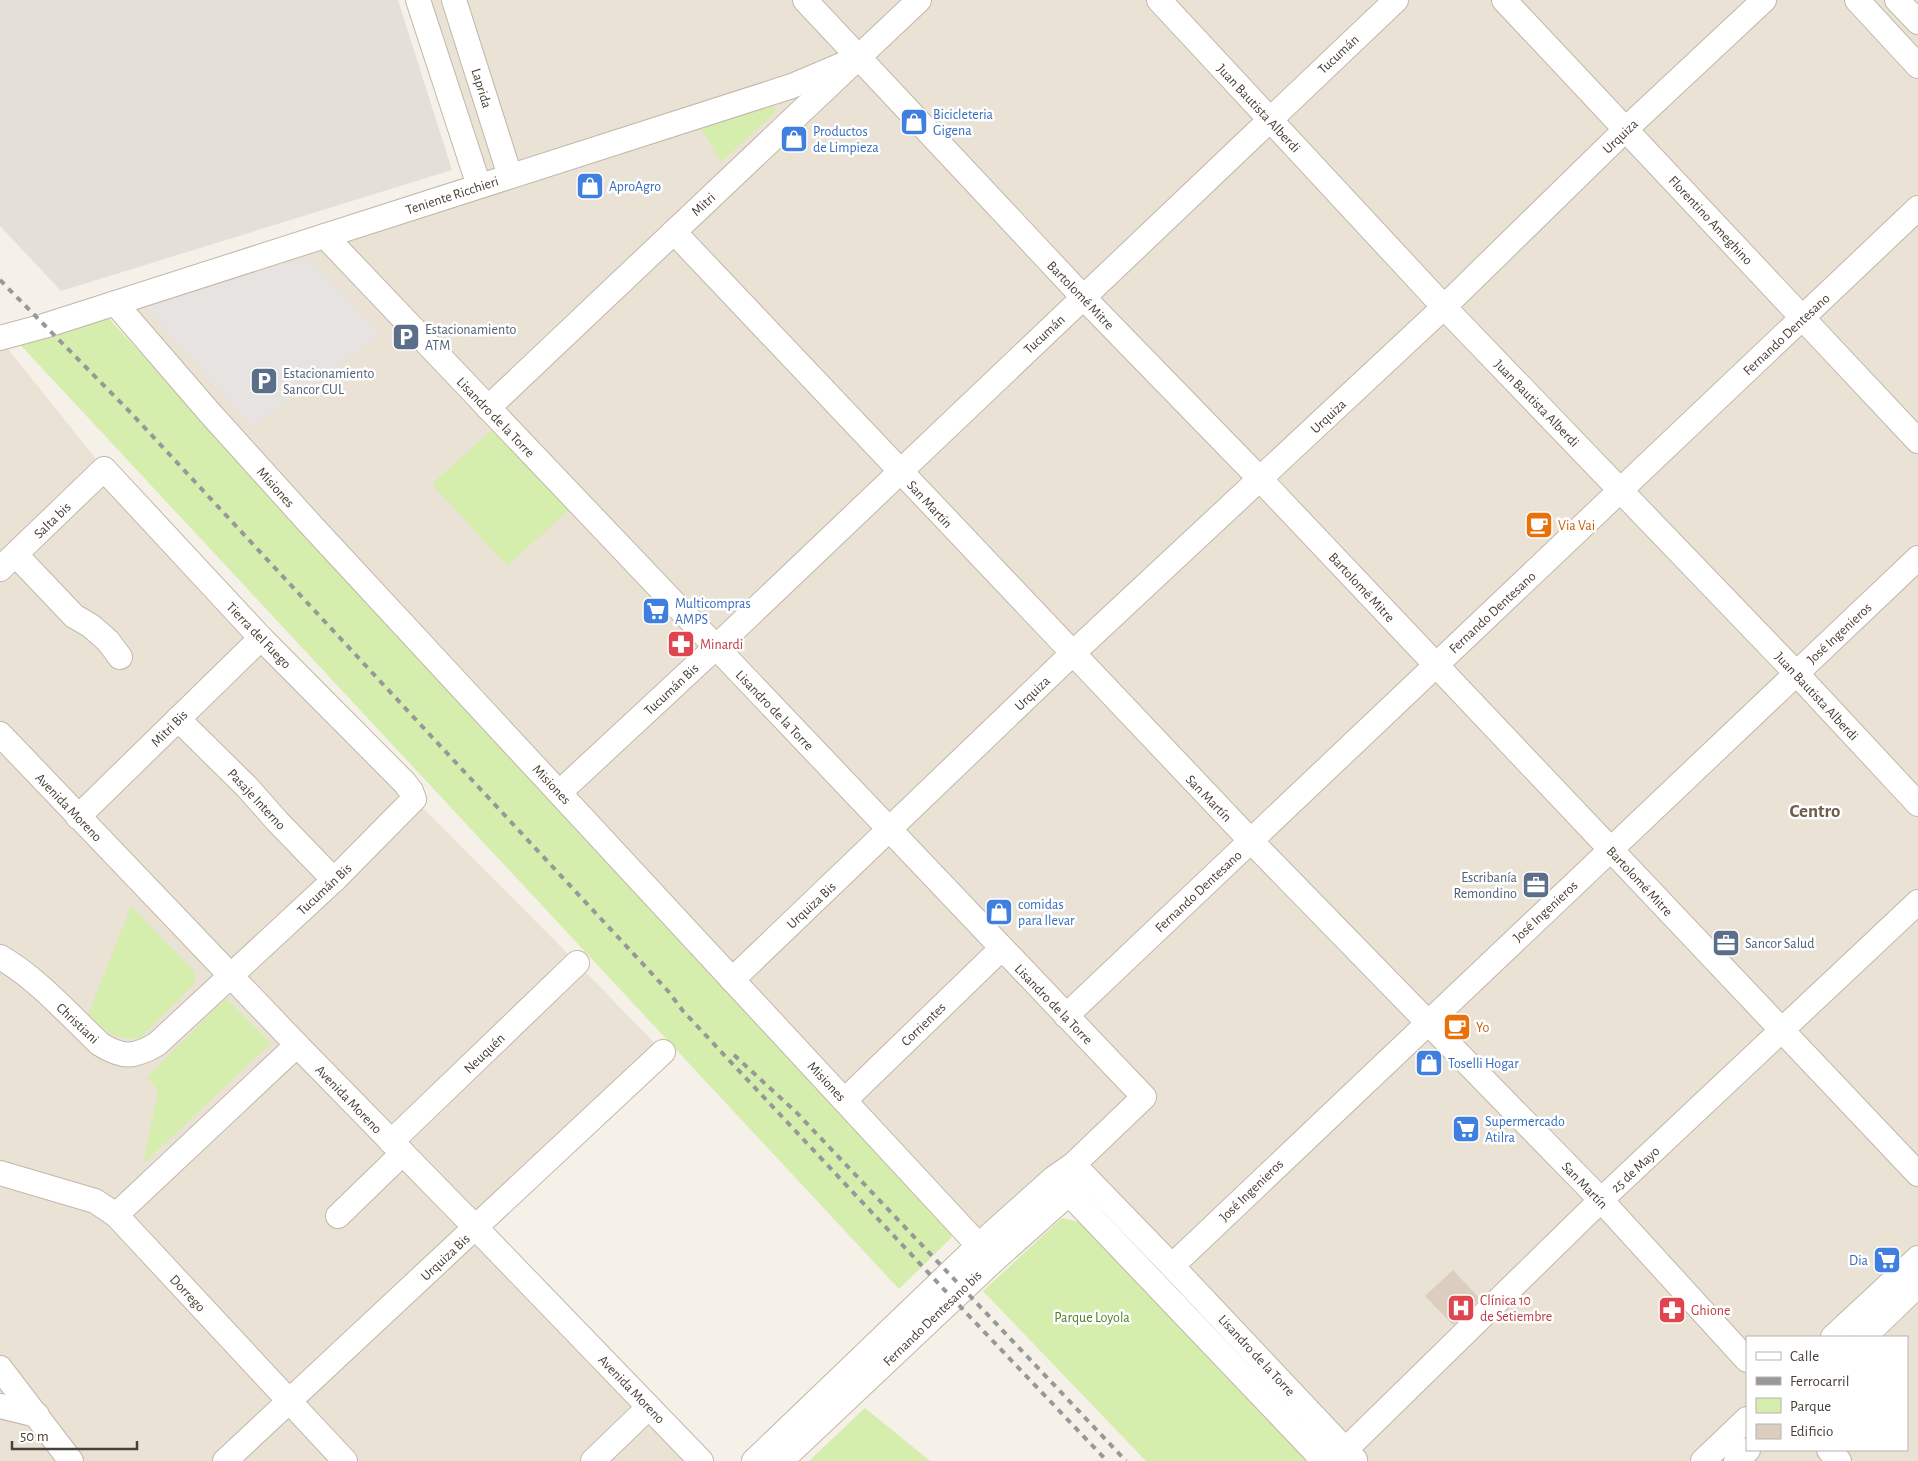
<svg xmlns="http://www.w3.org/2000/svg" width="1918" height="1461" font-family="'Alegreya Sans',sans-serif">
<style>
.residential{fill:#eae2d5;fill-rule:evenodd}
.industrial{fill:#e5dfd9}
.green{fill:#d5edad}
.parking{fill:#e6e3e0}
.building{fill:#dbcebf}
.lines{fill:none;stroke-linecap:round;stroke-linejoin:round}
.minor-casing{stroke:#c2b7a9;stroke-width:26}
.minor{stroke:#fff;stroke-width:24}
.rail{stroke:#989898;stroke-width:4;stroke-dasharray:6 6;stroke-linecap:butt}
.labels{text-anchor:middle;stroke-width:5;stroke-linejoin:round;paint-order:stroke}
.street-label{font-size:14px;fill:#4a4036;stroke:#fff}
.shop-label{font-size:14px;fill:#366cbe;stroke:#fff;text-anchor:start}
.service-label{font-size:14px;fill:#4e5e75;stroke:#fff;text-anchor:start}
.food-label{font-size:14px;fill:#c56008;stroke:#fff;text-anchor:start}
.health-label{font-size:14px;fill:#be3a42;stroke:#fff;text-anchor:start}
.park-label{font-size:14px;fill:#4e8223;stroke:#fff}
.district-label{font-size:19px;font-weight:bold;fill:#6d5d4c;stroke:#fff}
</style>
<rect width="100%" height="100%" fill="#f5f0e8"/>
<g class="residential">
<path d="M418 0H1918V1461H1356L1086 1178 979 1245 115 303 478 186ZM1747 1337H1907V1450H1747Z"/>
<polygon points="0,339 104,469 414,799 577,963 663,1052 477,1228 701,1461 0,1461"/>
</g>
<polygon class="industrial" points="0,0 398,0 452,170 61,291 0,226"/>
<g class="green">
<polygon points="769,100 777,111 721,162 696,120"/>
<polygon points="102,311 953,1236 899,1289 14,338"/>
<polygon points="496,426 571,508 507,566 432,484"/>
<path d="M131 906 195 972V983L140 1038C116 1043 105 1029 88 1015Z"/>
<polygon points="226,998 271,1043 143,1164 158,1091 147,1077"/>
<polygon points="1062,1218 1088,1224 1313,1461 1146,1461 983,1291"/>
<polygon points="865,1408 930,1461 809,1461"/>
</g>
<g class="parking">
<polygon points="309,257 380,336 252,427 142,303"/>
<polygon points="406,322 422,338 406,352 389,336"/>
</g>
<polygon class="building" points="1453,1270 1480,1299 1453,1325 1425,1296"/>
<g class="lines">
<g class="minor-casing">
<g id="minor">
<polyline points="418,0 479,186"/>
<polyline points="454,0 510,176"/>
<polyline points="805,0 1083,297 1260,479 1918,1174"/>
<polyline points="1159,0 1444,307 1796,673 1918,804"/>
<polyline points="1504,0 1918,441"/>
<polyline points="1857,0 1918,66"/>
<polyline points="1897,0 1918,22"/>
<polyline points="674,232 1251,841 1601,1200 1747,1360"/>
<polyline points="325,236 1144,1097 1074,1164 1054,1178 979,1245 754,1461"/>
<polyline points="115,303 209,412 311,525 993,1261"/>
<polyline points="0,338 44,326 792,86 858,58"/>
<polyline points="488,408 919,0"/>
<polyline points="16,555 74,616 91,626 108,641 120,657"/>
<path d="M0 569 104 469 261 638 405 783 411 791 414 799 334 880 157 1044C134 1058 122 1058 100 1044 68 1014 38 979 0 957"/>
<polyline points="178,719 247,787 277,821 334,880"/>
<polyline points="0,734 297,1045 476,1228 701,1461"/>
<polyline points="560,792 716,647 1396,0"/>
<polyline points="78,817 261,638"/>
<polyline points="732,980 1072,654 1444,307 1626,129 1764,0"/>
<polyline points="1066,1016 1918,208"/>
<polyline points="845,1100 1002,948"/>
<polyline points="391,1142 577,963"/>
<polyline points="1076,1167 1172,1266 1355,1460"/>
<polyline points="0,1173 95,1201 116,1215 345,1461"/>
<polyline points="1059,1183 1324,1461"/>
<polyline points="116,1215 297,1045"/>
<polyline points="338,1216 403,1153"/>
<polyline points="1172,1266 1918,558"/>
<polyline points="1833,1337 1918,1258"/>
<polyline points="1864,1337 1918,1285"/>
<polyline points="0,1368 71,1461"/>
<polyline points="0,1406 37,1415"/>
<polyline points="1829,1450 1839,1461"/>
<polyline points="225,1461 663,1052"/>
<polyline points="593,1461 649,1407"/>
<polyline points="781,1461 993,1261 1086,1178"/>
<polyline points="1334,1461 1601,1200 1918,902"/>
<polyline points="1703,1461 1747,1419"/>
<polyline points="1736,1461 1748,1450"/>
</g>
</g>
<use href="#minor" class="minor"/>
<g class="rail">
<polyline points="0,280 131,413 668,991 683,1011 953,1299 1107,1461"/>
<polyline points="734,1055 797,1113 1126,1461"/>
</g>
</g>
<defs>
<g id="shop-square" transform="scale(1.4375)"><rect x="-9" y="-9" width="18" height="18" rx="4" fill="#3f7fe0" stroke="#fff"/><path d="M-5-2.5h2.3a2.7 3.5 0 0 1 5.4 0H5L5.5 6h-11ZM-1.5-2.5h3a1.5 2.3 0 0 0-3 0Z" fill="#fff"/></g>
<g id="parking-square" transform="scale(1.4375)"><rect x="-9" y="-9" width="18" height="18" rx="4" fill="#5c6f8a" stroke="#fff"/><path d="M-3.5-5.5H1a3.5 3.5 0 0 1 0 7H-1V5.5H-3.5ZM-1-3.4V-.6H.8a1.4 1.4 0 0 0 0-2.8Z" fill="#fff"/></g>
<g id="cafe-square" transform="scale(1.4375)"><rect x="-9" y="-9" width="18" height="18" rx="4" fill="#e8710a" stroke="#fff"/><path d="M-5.5-4.5H6V0H3Q3 3.5 0 3.5H-2.5Q-5.5 3.5-5.5 0ZM3-3.2v2h1.7v-2ZM-6 4.5H4V6H-6Z" fill="#fff"/></g>
<g id="supermarket-square" transform="scale(1.4375)"><rect x="-9" y="-9" width="18" height="18" rx="4" fill="#3f7fe0" stroke="#fff"/><path d="M-6-5.5h2.5l.6 2H6L4.5 2H-2.5L-4.4-4H-6ZM-1.5 3.2a1.3 1.3 0 1 0 .1 0ZM3 3.2a1.3 1.3 0 1 0 .1 0Z" fill="#fff"/></g>
<g id="pharmacy-square" transform="scale(1.4375)"><rect x="-9" y="-9" width="18" height="18" rx="4" fill="#e0444e" stroke="#fff"/><path d="M-2-6h4v4h4v4h-4v4h-4v-4h-4v-4h4Z" fill="#fff"/></g>
<g id="office-square" transform="scale(1.4375)"><rect x="-9" y="-9" width="18" height="18" rx="4" fill="#5c6f8a" stroke="#fff"/><path d="M-6-3h4V-5.5h4V-3h4V5H-6ZM-1-4.5V-3h2v-1.5ZM-6 0V1H6V0Z" fill="#fff"/></g>
<g id="hospital-square" transform="scale(1.4375)"><rect x="-9" y="-9" width="18" height="18" rx="4" fill="#e0444e" stroke="#fff"/><path d="M-5-5h3v3.5h4V-5h3V5h-3V1.5h-4V5h-3Z" fill="#fff"/></g>
</defs>
<g fill-rule="evenodd">
<use href="#shop-square" x="914" y="122"/>
<use href="#shop-square" x="794" y="139"/>
<use href="#shop-square" x="590" y="186"/>
<use href="#parking-square" x="406" y="337"/>
<use href="#parking-square" x="264" y="381"/>
<use href="#cafe-square" x="1539" y="525"/>
<use href="#supermarket-square" x="656" y="611"/>
<use href="#pharmacy-square" x="681" y="644"/>
<use href="#office-square" x="1536" y="885"/>
<use href="#shop-square" x="999" y="912"/>
<use href="#office-square" x="1726" y="943"/>
<use href="#cafe-square" x="1457" y="1027"/>
<use href="#shop-square" x="1429" y="1063"/>
<use href="#supermarket-square" x="1466" y="1129"/>
<use href="#supermarket-square" x="1887" y="1260"/>
<use href="#hospital-square" x="1461" y="1308"/>
<use href="#pharmacy-square" x="1672" y="1310"/>
</g>
<g class="labels">
<g class="street-label">
<text transform="translate(1338 54) rotate(-43)" y="5">Tucumán</text>
<text transform="translate(482 88) rotate(73)" y="5">Laprida</text>
<text transform="translate(1259 108) rotate(47)" y="5">Juan Bautista Alberdi</text>
<text transform="translate(1620 136) rotate(-44)" y="5">Urquiza</text>
<text transform="translate(452 195) rotate(-18)" y="5">Teniente Ricchieri</text>
<text transform="translate(703 204) rotate(-43)" y="5">Mitri</text>
<text transform="translate(1711 220) rotate(47)" y="5">Florentino Ameghino</text>
<text transform="translate(1081 295) rotate(46)" y="5">Bartolomé Mitre</text>
<text transform="translate(1044 334) rotate(-43)" y="5">Tucumán</text>
<text transform="translate(1786 334) rotate(-43)" y="5">Fernando Dentesano</text>
<text transform="translate(1537 403) rotate(46)" y="5">Juan Bautista Alberdi</text>
<text transform="translate(1328 416) rotate(-43)" y="5">Urquiza</text>
<text transform="translate(496 417) rotate(46)" y="5">Lisandro de la Torre</text>
<text transform="translate(276 487) rotate(48)" y="5">Misiones</text>
<text transform="translate(930 504) rotate(47)" y="5">San Martín</text>
<text transform="translate(52 520) rotate(-44)" y="5">Salta bis</text>
<text transform="translate(1362 587) rotate(47)" y="5">Bartolomé Mitre</text>
<text transform="translate(1492 612) rotate(-43)" y="5">Fernando Dentesano</text>
<text transform="translate(1839 633) rotate(-43)" y="5">José Ingenieros</text>
<text transform="translate(259 635) rotate(46)" y="5">Tierra del Fuego</text>
<text transform="translate(671 689) rotate(-43)" y="5">Tucumán Bis</text>
<text transform="translate(1032 693) rotate(-44)" y="5">Urquiza</text>
<text transform="translate(1817 696) rotate(47)" y="5">Juan Bautista Alberdi</text>
<text transform="translate(775 710) rotate(46)" y="5">Lisandro de la Torre</text>
<text transform="translate(169 728) rotate(-45)" y="5">Mitri Bis</text>
<text transform="translate(552 784) rotate(47)" y="5">Misiones</text>
<text transform="translate(1209 798) rotate(46)" y="5">San Martín</text>
<text transform="translate(257 799) rotate(47)" y="5">Pasaje Interno</text>
<text transform="translate(69 807) rotate(46)" y="5">Avenida Moreno</text>
<text transform="translate(1640 881) rotate(47)" y="5">Bartolomé Mitre</text>
<text transform="translate(324 889) rotate(-43)" y="5">Tucumán Bis</text>
<text transform="translate(1198 891) rotate(-43)" y="5">Fernando Dentesano</text>
<text transform="translate(811 905) rotate(-43)" y="5">Urquiza Bis</text>
<text transform="translate(1545 911) rotate(-43)" y="5">José Ingenieros</text>
<text transform="translate(1054 1004) rotate(46)" y="5">Lisandro de la Torre</text>
<text transform="translate(78 1023) rotate(43)" y="5">Christiani</text>
<text transform="translate(923 1024) rotate(-44)" y="5">Corrientes</text>
<text transform="translate(484 1053) rotate(-44)" y="5">Neuquén</text>
<text transform="translate(827 1081) rotate(47)" y="5">Misiones</text>
<text transform="translate(349 1099) rotate(46)" y="5">Avenida Moreno</text>
<text transform="translate(1635 1169) rotate(-43)" y="5">25 de Mayo</text>
<text transform="translate(1585 1185) rotate(46)" y="5">San Martín</text>
<text transform="translate(1251 1190) rotate(-44)" y="5">José Ingenieros</text>
<text transform="translate(445 1257) rotate(-43)" y="5">Urquiza Bis</text>
<text transform="translate(188 1293) rotate(47)" y="5">Dorrego</text>
<text transform="translate(932 1318) rotate(-44)" y="5">Fernando Dentesano bis</text>
<text transform="translate(1257 1355) rotate(47)" y="5">Lisandro de la Torre</text>
<text transform="translate(632 1389) rotate(46)" y="5">Avenida Moreno</text>
</g>
<g class="shop-label">
<text x="933" y="119">Bicicleteria<tspan x="933" dy="16">Gigena</tspan></text>
<text x="813" y="136">Productos<tspan x="813" dy="16">de Limpieza</tspan></text>
<text x="609" y="191">AproAgro</text>
<text x="675" y="608">Multicompras<tspan x="675" dy="16">AMPS</tspan></text>
<text x="1018" y="909">comidas<tspan x="1018" dy="16">para llevar</tspan></text>
<text x="1448" y="1068">Toselli Hogar</text>
<text x="1485" y="1126">Supermercado<tspan x="1485" dy="16">Atilra</tspan></text>
<text x="1868" y="1265" text-anchor="end">Dia</text>
</g>
<g class="service-label">
<text x="425" y="334">Estacionamiento<tspan x="425" dy="16">ATM</tspan></text>
<text x="283" y="378">Estacionamiento<tspan x="283" dy="16">Sancor CUL</tspan></text>
<text x="1517" y="882" text-anchor="end">Escribanía<tspan x="1517" dy="16">Remondino</tspan></text>
<text x="1745" y="948">Sancor Salud</text>
</g>
<g class="food-label">
<text x="1558" y="530">Via Vai</text>
<text x="1476" y="1032">Yo</text>
</g>
<g class="health-label">
<text x="700" y="649">Minardi</text>
<text x="1480" y="1305">Clínica 10<tspan x="1480" dy="16">de Setiembre</tspan></text>
<text x="1691" y="1315">Ghione</text>
</g>
<g class="park-label">
<text x="1092" y="1322">Parque Loyola</text>
</g>
<g class="district-label">
<text x="1815" y="817">Centro</text>
</g>
</g>
<rect x="1746" y="1336" width="162" height="115" fill="#ffffff" stroke="#b7b3af"/>
<rect x="1756" y="1352" width="25" height="8" fill="#ffffff" stroke="#b7b3af"/>
<text x="1790" y="1361" font-size="15" fill="#4a4036">Calle</text>
<rect x="1756" y="1377" width="25" height="8" fill="#989898" stroke="#b7b3af"/>
<text x="1790" y="1386" font-size="15" fill="#4a4036">Ferrocarril</text>
<rect x="1756" y="1398" width="25" height="15" fill="#d5edad" stroke="#b7b3af"/>
<text x="1790" y="1411" font-size="15" fill="#4a4036">Parque</text>
<rect x="1756" y="1424" width="25" height="15" fill="#dbcebf" stroke="#b7b3af"/>
<text x="1790" y="1436" font-size="15" fill="#4a4036">Edificio</text>
<path d="M12 1441v8h125v-8" fill="none" stroke="#4a4036" stroke-width="2.5"/>
<text x="20" y="1441" font-size="15" fill="#4a4036" stroke="#ffffff" stroke-width="4" paint-order="stroke">50 m</text>
</svg>
